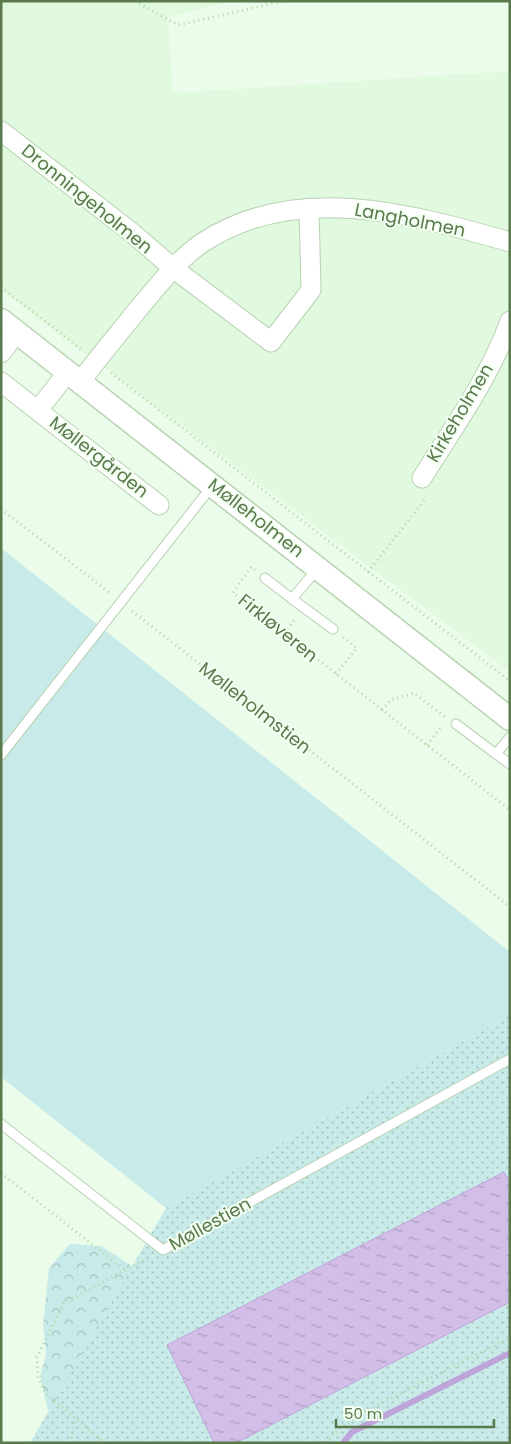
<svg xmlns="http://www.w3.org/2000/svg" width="511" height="1444" font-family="Poppins,sans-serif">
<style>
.residential{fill:#e1fadf}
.grass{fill:#c8ebe9}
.forest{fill:url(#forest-crowns)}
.park{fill:url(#park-dots)}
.water{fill:url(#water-ripples);stroke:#bfa4d9}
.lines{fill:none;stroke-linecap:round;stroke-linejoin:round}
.stream{stroke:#bfa4d9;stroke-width:6}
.service-casing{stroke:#b8d2b2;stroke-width:11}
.minor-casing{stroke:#b8d2b2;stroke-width:21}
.tertiary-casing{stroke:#b8d2b2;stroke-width:25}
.path{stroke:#b2d8a4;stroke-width:3;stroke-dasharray:1 4;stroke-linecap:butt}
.service{stroke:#fff;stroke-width:9}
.minor{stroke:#fff;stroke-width:19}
.tertiary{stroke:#fff;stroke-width:22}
.labels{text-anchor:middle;stroke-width:4;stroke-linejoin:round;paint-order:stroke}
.street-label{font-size:18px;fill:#5a794c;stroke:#f2fff1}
</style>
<defs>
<pattern id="forest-crowns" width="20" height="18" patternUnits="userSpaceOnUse" patternTransform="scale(1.25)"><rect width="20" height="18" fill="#c8ebe9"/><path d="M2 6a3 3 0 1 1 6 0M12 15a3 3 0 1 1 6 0" fill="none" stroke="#a5c3bf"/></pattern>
<pattern id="park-dots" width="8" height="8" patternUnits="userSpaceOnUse" patternTransform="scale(1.25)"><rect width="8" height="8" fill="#c8ebe9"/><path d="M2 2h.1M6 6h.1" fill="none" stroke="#a5c3bf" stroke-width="1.8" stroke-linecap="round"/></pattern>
<pattern id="water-ripples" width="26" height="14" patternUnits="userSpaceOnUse" patternTransform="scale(1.25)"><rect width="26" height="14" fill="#d2bee7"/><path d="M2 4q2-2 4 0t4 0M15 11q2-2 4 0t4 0" fill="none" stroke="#ad9fbd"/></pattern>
</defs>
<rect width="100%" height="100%" fill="#ebfdea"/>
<polygon class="residential" points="1,1 233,1 168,17 173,93 510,71 510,672 1,290"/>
<polygon class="grass" points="1,548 510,952 510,1015 166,1208 1,1077"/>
<polygon class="forest" points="70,1244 101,1246 135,1268 66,1417 48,1410 40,1376 46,1354 43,1326 49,1268"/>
<polygon class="park" points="510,1015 510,1443 30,1443 166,1208"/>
<polygon class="water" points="504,1172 510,1183 510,1302 236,1443 214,1443 167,1345"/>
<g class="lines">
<polyline class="stream" points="343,1443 352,1432 510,1353"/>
<g class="service-casing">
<g id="service">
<polyline points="265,578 292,599 318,568"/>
<polyline points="292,599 333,629"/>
<polyline points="456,724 496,754 510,737"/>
<polyline points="496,754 510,764"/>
<polyline points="1,755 212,486"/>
<polyline points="1,1124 163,1250 510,1059"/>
</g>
</g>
<g class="minor-casing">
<g id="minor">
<polyline points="1,131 131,232 173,268 271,342 311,290 309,208"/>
<polyline points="1,353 17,332"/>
<polyline points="1,382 159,505"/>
<path d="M80 382C99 357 119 333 139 308 159 285 177 260 202 243 295 181 412 214 510 242"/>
<polyline points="38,410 68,372"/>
<path d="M422 478C453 428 490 377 510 321"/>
</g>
</g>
<g class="tertiary-casing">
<polyline id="tertiary" points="1,320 510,719"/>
</g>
<g class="path">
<polyline points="135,1 178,25 284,1"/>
<polyline points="1,287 82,350"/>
<polyline points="111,373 510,681"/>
<polyline points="1,509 110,593"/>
<polyline points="255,570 251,567 233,593 510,810"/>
<polyline points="368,572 426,498"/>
<polyline points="132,611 510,907"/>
<polyline points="284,633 296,618"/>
<polyline points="336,674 357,648 343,637"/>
<polyline points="382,710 391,700 414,693 445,717"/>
<polyline points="427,745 442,726"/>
<polyline points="1,1173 125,1270"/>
<polyline points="70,1443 76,1420"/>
<polyline points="105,1443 46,1394 38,1378 37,1357 64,1303 148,1258"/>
<polyline points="326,1443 333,1434 360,1414 510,1338"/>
</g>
<use href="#service" class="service"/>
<use href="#minor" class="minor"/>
<use href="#tertiary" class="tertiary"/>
</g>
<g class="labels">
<g class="street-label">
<text transform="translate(87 199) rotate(39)" y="6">Dronningeholmen</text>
<text transform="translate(410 220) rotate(11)" y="6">Langholmen</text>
<text transform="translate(460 413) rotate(-59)" y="6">Kirkeholmen</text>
<text transform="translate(99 457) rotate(38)" y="6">Møllergården</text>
<text transform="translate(256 518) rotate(38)" y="6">Mølleholmen</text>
<text transform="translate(278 628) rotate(39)" y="6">Firkløveren</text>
<text transform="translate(255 708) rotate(38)" y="6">Mølleholmstien</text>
<text transform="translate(210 1224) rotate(-29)" y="6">Møllestien</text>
</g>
</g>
<rect width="511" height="1444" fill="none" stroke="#5a794c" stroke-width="5"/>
<path d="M336 1419v8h158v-8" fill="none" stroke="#5a794c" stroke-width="2.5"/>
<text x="344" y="1419" font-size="15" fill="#5a794c" stroke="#f2fff1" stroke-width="4" paint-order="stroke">50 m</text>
</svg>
